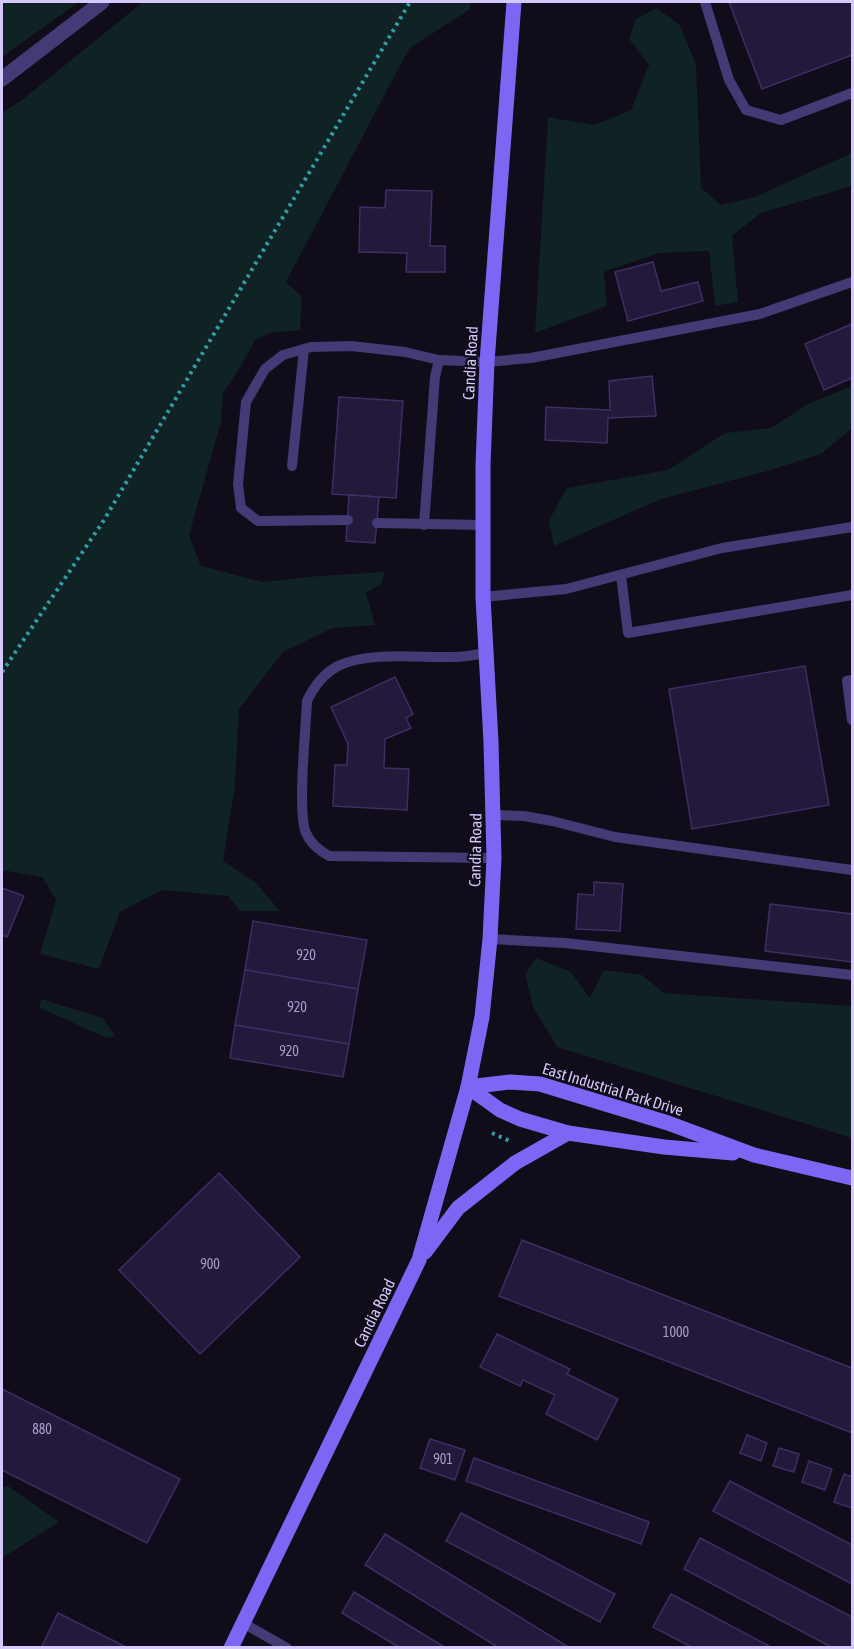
<svg xmlns="http://www.w3.org/2000/svg" width="854" height="1649" font-family="'Asap Condensed',sans-serif">
<style>
.green{fill:#0f2224}
.building{fill:#24193a;stroke:#3f2d65;stroke-width:1.5}
.lines{fill:none;stroke-linecap:round;stroke-linejoin:round}
.path{stroke:#349da4;stroke-width:4;stroke-dasharray:3 4.5;stroke-linecap:butt}
.lane{stroke:#443a76;stroke-width:10}
.street{stroke:#443a76;stroke-width:15}
.secondary{stroke:#7c67f5;stroke-width:15}
.labels{text-anchor:middle;stroke-width:4.5;stroke-linejoin:round;paint-order:stroke}
.number-label{font-size:14px;fill:#a99dcb}
.street-label{font-size:16px;fill:#d5c9fb;stroke:#100c1a}
</style>
<rect width="100%" height="100%" fill="#100c1a"/>
<g class="green">
<polygon points="2,2 79,2 2,57"/>
<polygon points="143,2 470,2 470,9 410,48 403,60 286,282 302,297 300,330 270,333 255,340 241,366 223,393 221,422 189,535 201,566 263,582 319,576 385,572 381,584 366,593 375,625 333,628 283,652 239,709 235,784 223,861 256,883 280,911 240,911 228,896 162,890 120,912 99,969 40,954 56,900 42,877 2,870 2,113 23,99"/>
<polygon points="656,8 680,25 696,65 701,188 721,205 755,197 852,153 852,186 761,213 732,236 738,302 715,306 709,251 659,253 604,272 607,306 535,333 548,117 595,125 631,110 649,65 629,39 636,19"/>
<polygon points="852,386 852,428 821,454 764,472 661,499 554,546 549,520 567,488 668,470 725,433 771,428 808,404"/>
<polygon points="536,958 571,972 590,998 604,970 642,975 664,993 852,1006 852,1138 557,1047 533,1007 525,974"/>
<polygon points="41,999 103,1018 115,1036 107,1038 40,1008"/>
<polygon points="8,1486 59,1522 2,1558 2,1488"/>
</g>
<g class="building">
<polygon points="729,2 852,2 852,55 762,89"/>
<polygon points="386,190 432,191 430,246 445,246 445,272 406,272 407,253 359,252 360,207 385,208"/>
<polygon points="653,262 661,291 698,282 703,301 628,321 615,272"/>
<polygon points="852,324 852,378 824,390 805,344"/>
<polygon points="652,376 656,416 608,418 607,443 545,440 546,407 610,410 609,381"/>
<polygon points="339,397 403,401 396,498 332,494"/>
<polygon points="349,495 379,497 375,543 346,541"/>
<polygon points="805,666 829,805 692,829 669,689"/>
<polygon points="395,677 413,714 406,718 411,728 385,739 384,768 409,769 407,810 333,806 335,765 347,765 348,744 331,707"/>
<polygon points="594,882 623,884 620,931 576,929 578,894 594,895"/>
<polygon points="2,888 24,896 7,937 2,935"/>
<polygon points="770,904 852,914 852,962 765,951"/>
<polygon points="253,921 367,940 358,989 245,970"/>
<polygon points="245,970 358,989 349,1044 235,1025"/>
<polygon points="235,1025 349,1044 343,1077 230,1058"/>
<polygon points="219,1173 300,1257 200,1354 119,1270"/>
<polygon points="522,1240 852,1368 852,1433 499,1296"/>
<polygon points="497,1334 570,1369 567,1374 618,1399 597,1440 546,1414 555,1395 523,1380 520,1386 480,1367"/>
<polygon points="2,1389 180,1479 147,1543 2,1470"/>
<polygon points="747,1435 767,1443 761,1461 740,1453"/>
<polygon points="430,1439 465,1450 455,1480 420,1468"/>
<polygon points="779,1448 799,1454 794,1472 773,1466"/>
<polygon points="474,1458 649,1522 641,1544 466,1481"/>
<polygon points="809,1461 832,1469 825,1490 802,1482"/>
<polygon points="844,1474 852,1477 852,1508 834,1502"/>
<polygon points="730,1481 852,1545 852,1584 713,1511"/>
<polygon points="461,1513 615,1594 600,1622 446,1541"/>
<polygon points="385,1534 570,1648 499,1648 365,1565"/>
<polygon points="700,1538 852,1617 852,1648 833,1648 684,1569"/>
<polygon points="354,1592 446,1648 400,1648 342,1613"/>
<polygon points="671,1594 773,1648 693,1648 653,1627"/>
<polygon points="58,1613 128,1648 41,1648"/>
</g>
<g class="lines">
<g class="path">
<polyline points="2,672 104,520 410,2"/>
<polyline points="492,1133 512,1142"/>
</g>
<g class="lane">
<polyline points="705,2 729,80 746,110 781,120 852,93"/>
<polyline points="292,466 304,349"/>
<polyline points="348,520 258,521 241,508 238,484 246,402 265,369 283,355 311,347 351,346 405,352 439,360 487,362 531,358 760,314 852,282"/>
<polyline points="377,523 482,525"/>
<polyline points="424,525 435,377 439,360"/>
<polyline points="621,575 628,633 852,595"/>
<polyline points="483,597 566,589 722,548 852,527"/>
<path d="M486 653C475 655 464 657 454 657 420 658 368 651 338 666 323 674 314 686 307 701 306 728 297 812 306 833 311 844 319 850 329 856L494 858"/>
<polyline points="852,680 847,681 852,720"/>
<polyline points="493,815 524,816 552,821 615,837 852,870"/>
<polyline points="490,939 565,943 852,975"/>
<polyline points="243,1623 287,1648"/>
</g>
<polyline class="street" points="2,79 102,2"/>
<g class="secondary">
<polyline points="468,1087 510,1082 540,1084 668,1123 754,1155 852,1178"/>
<polyline points="468,1087 500,1110 520,1119 568,1133 664,1147 733,1153"/>
<polyline points="425,1252 458,1208 515,1163 568,1133"/>
<polyline points="231,1648 419,1260 468,1087 482,1017 490,939 494,858 491,742 483,597 483,465 487,362 514,2"/>
</g>
</g>
<g class="labels">
<g class="number-label">
<text x="306" y="960">920</text>
<text x="297" y="1012">920</text>
<text x="289" y="1056">920</text>
<text x="210" y="1269">900</text>
<text x="676" y="1337">1000</text>
<text x="42" y="1434">880</text>
<text x="443" y="1464">901</text>
</g>
<g class="street-label">
<text transform="translate(470 363) rotate(-87)" y="6">Candia Road</text>
<text transform="translate(475 850) rotate(-89)" y="6">Candia Road</text>
<text transform="translate(613 1089) rotate(17)" y="6">East Industrial Park Drive</text>
<text transform="translate(374 1313) rotate(-64)" y="6">Candia Road</text>
</g>
</g>
<rect width="854" height="1649" fill="none" stroke="#d5c9fb" stroke-width="6"/>
</svg>
